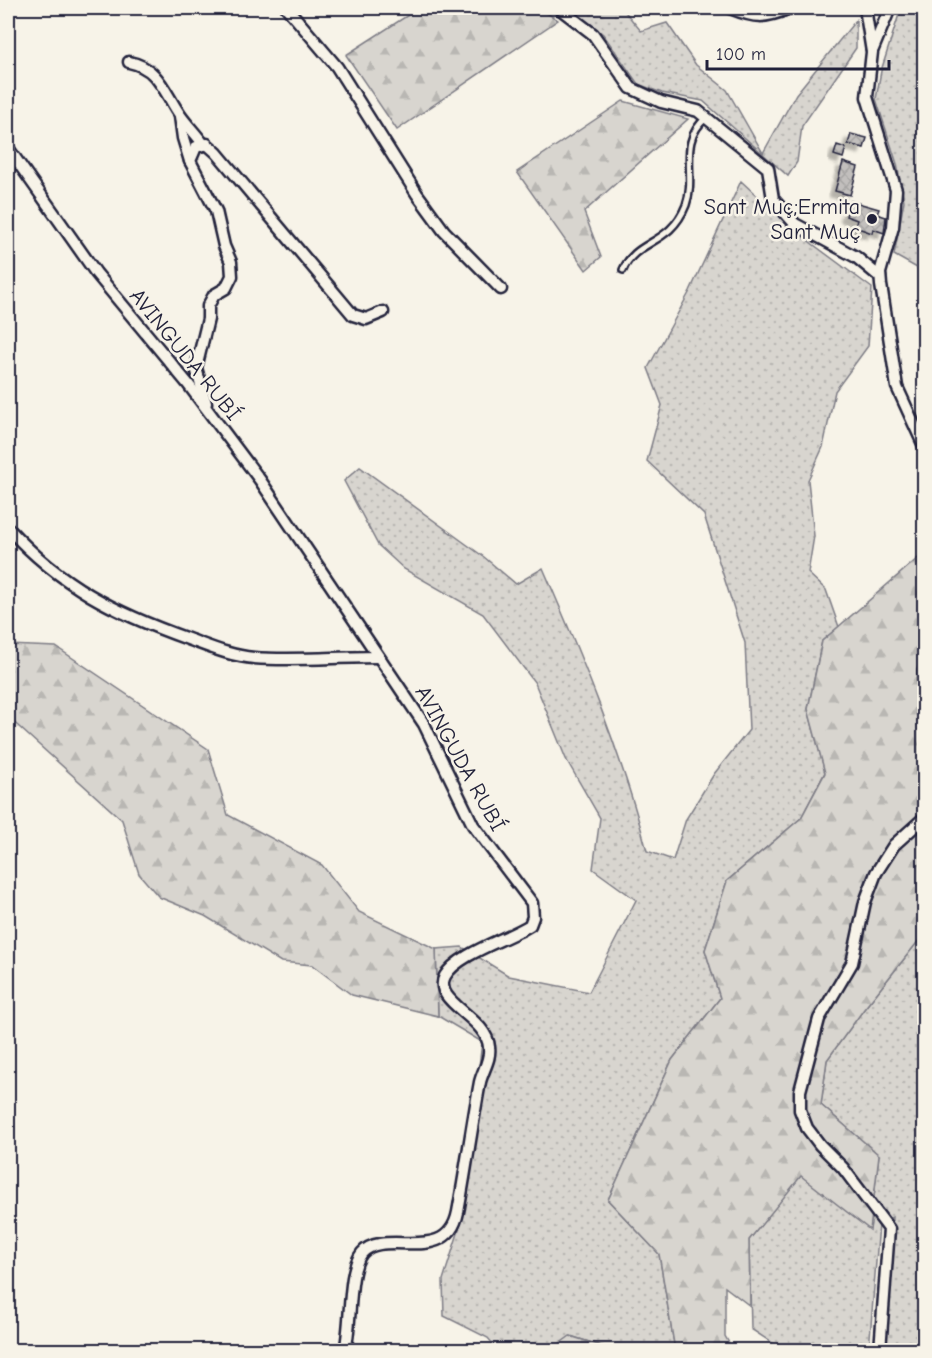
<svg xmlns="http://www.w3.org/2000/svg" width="932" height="1358" font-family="'Comic Neue',sans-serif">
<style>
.grass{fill:url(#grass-dots);stroke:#7d7c85;stroke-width:1.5}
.forest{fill:url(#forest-firs);stroke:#7d7c85;stroke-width:1.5}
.building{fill:url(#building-cross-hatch);stroke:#22223b;stroke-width:1.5;filter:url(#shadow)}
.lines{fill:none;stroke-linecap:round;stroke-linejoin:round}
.lane-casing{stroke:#22223b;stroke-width:10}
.street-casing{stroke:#22223b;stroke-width:15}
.lane{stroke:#f7f3e8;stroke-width:5}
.street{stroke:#f7f3e8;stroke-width:10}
.poi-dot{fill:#22223b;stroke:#f7f3e8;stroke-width:2}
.labels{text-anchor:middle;stroke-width:5;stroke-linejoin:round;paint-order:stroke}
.poi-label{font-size:22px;fill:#22223b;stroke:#f7f3e8;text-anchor:end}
.street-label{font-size:22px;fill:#22223b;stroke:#f7f3e8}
</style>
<defs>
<pattern id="grass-dots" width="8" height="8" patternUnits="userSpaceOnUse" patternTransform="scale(1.5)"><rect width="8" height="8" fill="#d8d5cf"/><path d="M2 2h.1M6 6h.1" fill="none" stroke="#b9b7b3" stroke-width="1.8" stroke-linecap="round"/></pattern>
<pattern id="forest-firs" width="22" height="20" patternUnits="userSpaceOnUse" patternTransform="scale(1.5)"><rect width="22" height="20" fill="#d8d5cf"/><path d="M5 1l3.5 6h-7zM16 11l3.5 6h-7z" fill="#b9b7b3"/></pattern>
<pattern id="building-cross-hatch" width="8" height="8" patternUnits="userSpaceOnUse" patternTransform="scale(1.5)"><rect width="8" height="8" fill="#c2bfbd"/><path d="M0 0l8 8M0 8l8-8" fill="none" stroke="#a6a4a3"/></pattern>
<filter id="shadow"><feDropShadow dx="-5.5" dy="5.5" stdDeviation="1.5" flood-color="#0004"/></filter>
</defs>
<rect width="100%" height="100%" fill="#f7f3e8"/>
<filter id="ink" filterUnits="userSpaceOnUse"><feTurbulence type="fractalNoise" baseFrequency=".0167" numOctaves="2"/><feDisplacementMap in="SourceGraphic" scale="12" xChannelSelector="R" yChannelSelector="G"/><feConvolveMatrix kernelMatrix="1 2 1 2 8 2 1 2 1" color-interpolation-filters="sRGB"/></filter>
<g filter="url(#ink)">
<g class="grass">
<polygon points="569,8 622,8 641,31 667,23 696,65 727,90 763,153 796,94 856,20 856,48 802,126 797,162 788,176 703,101 662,93 638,84 603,34"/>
<polygon points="901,8 924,8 924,272 894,255 904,201 897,164 876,99 881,71"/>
<path d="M741 181 795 231 872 288 868 346 835 391 823 447 808 480 814 536 808 573 826 590 839 627 822 641 808 709 825 772 801 818 727 881 705 950 720 998 672 1060 608 1200 659 1254 675 1350H614L571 1336 551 1350H498L488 1338 444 1316 443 1280 459 1230 482 1042 438 1016 436 949 462 947 509 976 589 992 636 900 593 869 600 818 566 759 535 683 483 614 404 569 378 545 344 481 360 467 484 557 516 584 543 568C583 660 622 754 647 851L673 860 686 819 714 774 749 730 745 643 704 515 647 461 662 405 648 368 690 291Z"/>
<polygon points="924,934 924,1350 885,1350 892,1217 879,1224 869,1350 783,1350 751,1329 749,1240 801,1175 870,1229 879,1155 821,1105 827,1060 864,1009"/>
</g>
<g class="forest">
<polygon points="419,8 539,8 558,20 397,130 346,55"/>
<polygon points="623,101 688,119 584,212 601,257 586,270 517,172"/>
<polygon points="924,553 924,934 864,1009 827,1060 821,1105 879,1155 870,1230 801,1176 749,1240 750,1306 725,1287 725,1336 733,1350 675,1350 659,1254 608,1200 672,1060 720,998 705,950 727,881 801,818 825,773 808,709 822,641"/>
<polygon points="8,645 56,647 208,749 228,815 322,865 359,912 436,949 438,1016 352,995 312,965 281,962 205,916 159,897 139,874 122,820 8,717"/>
<polygon points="570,1336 614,1350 551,1350"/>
</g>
<g class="building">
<polygon points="851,134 867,138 864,148 848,144"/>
<polygon points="837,145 846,148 843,158 834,155"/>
<polygon points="843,162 858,167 850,195 835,191"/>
<polygon points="851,201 879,209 877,214 886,217 884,233 873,229 872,233 855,227 857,220 846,216"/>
</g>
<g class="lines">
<g class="lane-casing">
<path id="lane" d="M623 270C636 239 670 246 686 205 697 175 677 142 706 118"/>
</g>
<g class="street-casing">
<g id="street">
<polyline points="287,8 337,67 417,194 444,231 501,289"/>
<polyline points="559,8 593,34 631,88 661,102 698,111 768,168 773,199 795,224 856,257 880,277"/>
<path d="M730 8C755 18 764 19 790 8"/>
<polyline points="865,8 872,52 867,97 896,190 893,227 880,273 881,285 897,387 924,446"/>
<polyline points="873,49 890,8"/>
<path d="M129 62C159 68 164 92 180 115 187 125 197 135 204 145"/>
<polyline points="180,116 183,138 190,161"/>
<path d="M8 148 96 273 188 384 260 480 424 724 473 825 532 903 533 917 530 925C508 939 457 954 445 976 431 1002 487 1017 489 1047 491 1059 483 1070 480 1082 472 1125 466 1169 458 1212 447 1267 384 1227 362 1253 347 1271 352 1325 345 1350"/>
<polyline points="206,403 196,368 208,319 208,306 214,295 226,288 232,276 231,262 224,246 216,211 190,161 196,147 207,144 217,153 353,315 366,319 383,312"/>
<path d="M8 528C61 586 115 613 188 639 210 647 231 656 254 658 294 661 337 657 377 657"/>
<polyline points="924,670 924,713"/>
<polyline points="880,1350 889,1229 843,1168 820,1145 807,1128 800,1110 800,1091 819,1019 852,963 865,902 876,873 894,845 924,818"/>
</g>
</g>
<use href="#lane" class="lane"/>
<use href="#street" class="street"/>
</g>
</g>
<circle class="poi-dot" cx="872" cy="219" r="6"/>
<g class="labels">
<g class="poi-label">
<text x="860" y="214">Sant Muç;Ermita<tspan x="860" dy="25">Sant Muç</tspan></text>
</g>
<g class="street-label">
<text transform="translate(186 354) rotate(51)" y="8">AVINGUDA RUBÍ</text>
<text transform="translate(461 758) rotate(61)" y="8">AVINGUDA RUBÍ</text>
</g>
</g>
<rect width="932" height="1358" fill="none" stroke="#f7f3e8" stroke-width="30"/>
<rect x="15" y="15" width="902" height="1328" fill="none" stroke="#22223b" stroke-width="2" filter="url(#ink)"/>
<path d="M707 60v9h182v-9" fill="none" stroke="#22223b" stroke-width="3"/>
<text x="716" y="60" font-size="18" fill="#22223b" stroke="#f7f3e8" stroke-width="4.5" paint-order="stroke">100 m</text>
</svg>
